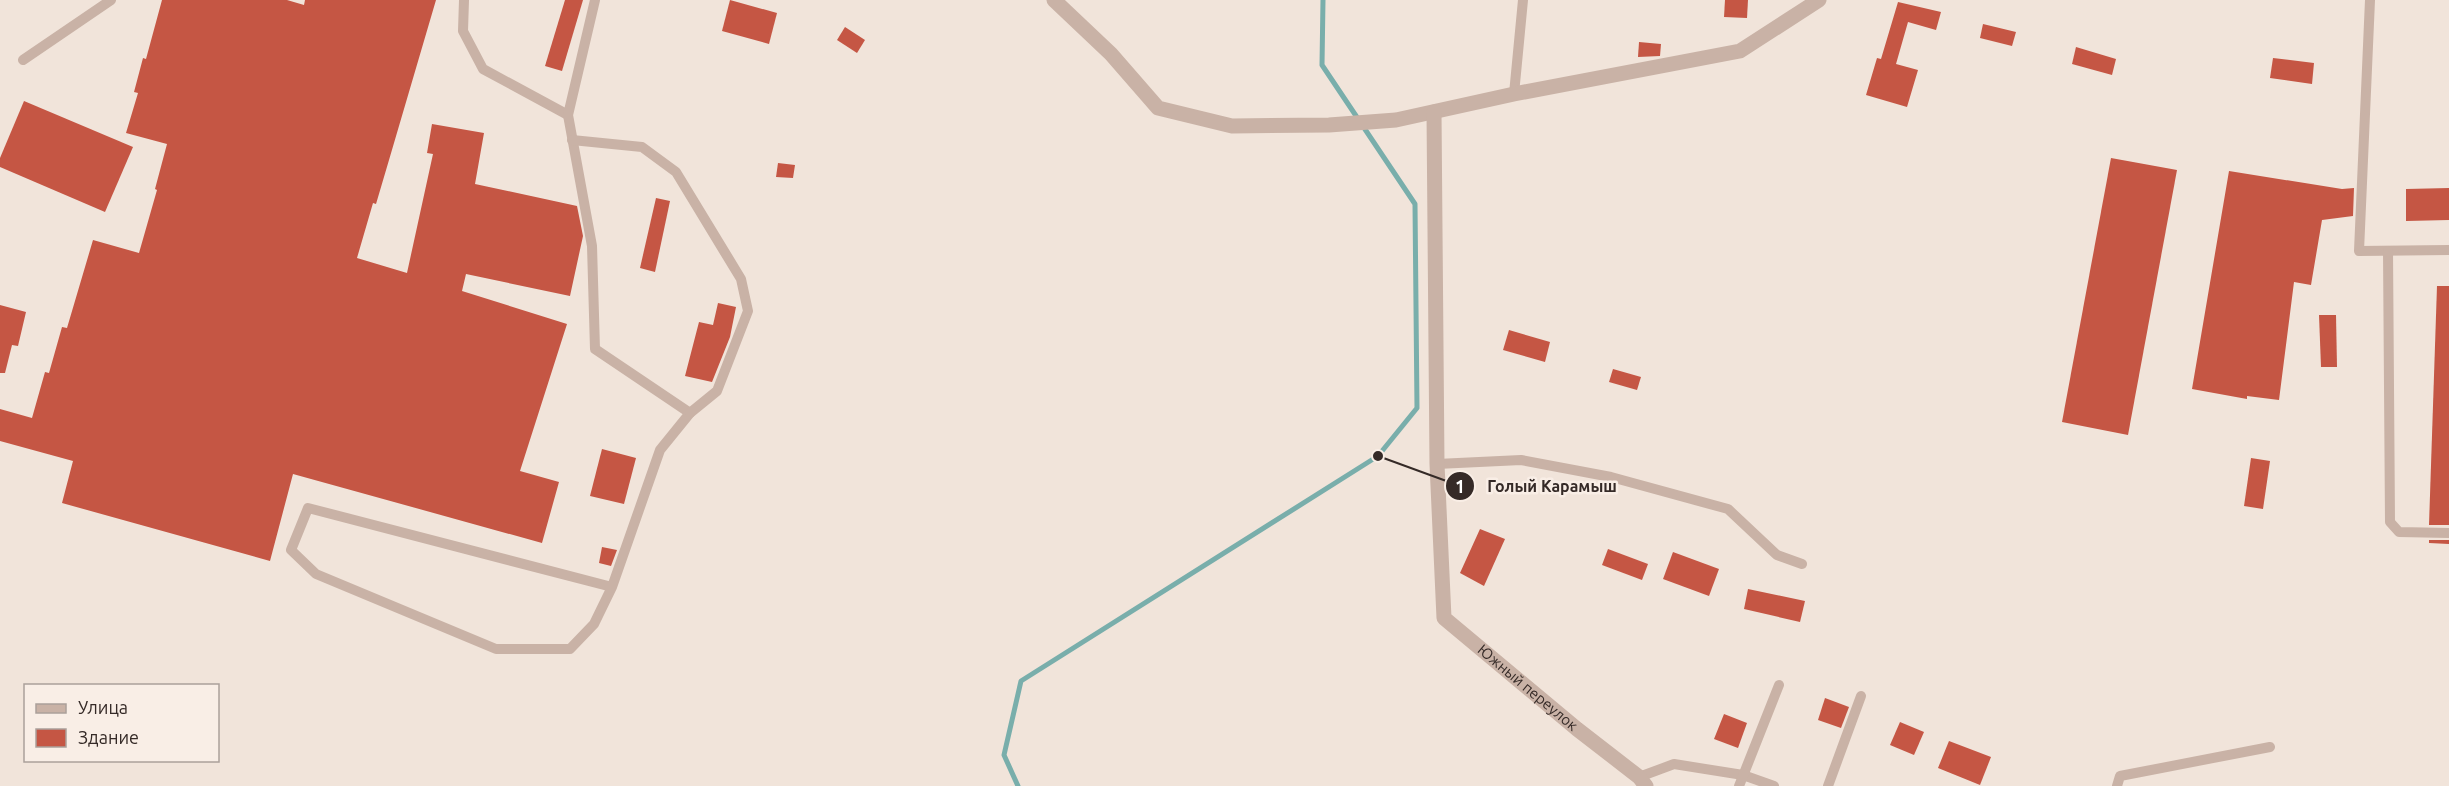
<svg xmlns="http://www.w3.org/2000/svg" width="2449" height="786" font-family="Ubuntu,sans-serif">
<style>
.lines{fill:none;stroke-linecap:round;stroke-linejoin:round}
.stream{stroke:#79aeab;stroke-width:5}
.building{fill:#c55644}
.lane{stroke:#c9b2a6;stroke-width:10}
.street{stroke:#c9b2a6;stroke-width:15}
.labels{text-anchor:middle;stroke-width:5;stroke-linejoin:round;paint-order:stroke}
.street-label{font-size:15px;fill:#352a27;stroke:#f9eee6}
.leader{fill:none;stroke:#352a27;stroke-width:2}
.callout-dot{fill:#352a27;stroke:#f9eee6;stroke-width:2}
.mark-label{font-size:18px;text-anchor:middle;font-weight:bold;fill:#fff}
.callout-label{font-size:16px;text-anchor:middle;font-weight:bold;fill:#352a27;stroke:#f9eee6;stroke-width:5;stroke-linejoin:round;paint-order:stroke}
</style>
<rect width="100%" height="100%" fill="#f1e4da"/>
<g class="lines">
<polyline class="stream" points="1018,786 1004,755 1021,681 1378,456 1417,408 1415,204 1322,65 1323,0"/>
</g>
<g class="building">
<polygon points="162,0 287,0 304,5 305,0 436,0 389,160 376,204 373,203 357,258 407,273 433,154 427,153 432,124 484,133 475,184 577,206 583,236 570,296 466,274 462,291 567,324 520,471 559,482 542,543 293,474 270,561 62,503 73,461 0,441 0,409 32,418 45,372 49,373 62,327 67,328 93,240 139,253 157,190 155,189 167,144 126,133 138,93 134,92 143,58 146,59"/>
<polygon points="565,0 583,0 562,71 545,66"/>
<polygon points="730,0 777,13 769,44 722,31"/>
<polygon points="1725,0 1748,0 1747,18 1724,17"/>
<polygon points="1898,2 1941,12 1936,30 1908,22 1896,64 1918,70 1907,107 1866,95 1877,58 1881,59"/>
<polygon points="1983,24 2016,32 2012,46 1980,38"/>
<polygon points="845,27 865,40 857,53 837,40"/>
<polygon points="1639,42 1661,44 1660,56 1638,57"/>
<polygon points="2076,47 2116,59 2112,75 2072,64"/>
<polygon points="2273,58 2314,63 2312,84 2270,78"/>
<polygon points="24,101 133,147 105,212 0,167 0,158"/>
<polygon points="2111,158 2177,170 2128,435 2062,422"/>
<polygon points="778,163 795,165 793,178 776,177"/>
<polygon points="2229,171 2342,189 2354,188 2353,216 2322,220 2311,285 2294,282 2279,400 2247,396 2247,399 2192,389"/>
<polygon points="2449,188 2449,220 2406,221 2406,189"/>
<polygon points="656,198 670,201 655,272 640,268"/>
<polygon points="2437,286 2449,286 2449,525 2429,525"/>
<polygon points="718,303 736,307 730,337 712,382 685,376 699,322 713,325"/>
<polygon points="0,305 26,312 18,346 12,345 5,373 0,373"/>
<polygon points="2319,315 2336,315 2337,367 2321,367"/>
<polygon points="1509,330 1550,342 1545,362 1503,350"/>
<polygon points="1613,369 1641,377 1637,390 1609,382"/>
<polygon points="602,449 636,458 624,504 590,496"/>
<polygon points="2251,458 2270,461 2263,509 2244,506"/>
<polygon points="1480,529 1505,539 1484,586 1460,573"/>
<polygon points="2429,540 2449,540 2449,544 2429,543"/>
<polygon points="602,547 617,550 611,566 599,563"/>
<polygon points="1608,549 1648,564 1642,580 1602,565"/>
<polygon points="1673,552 1719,569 1709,596 1663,579"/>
<polygon points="1748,589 1805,601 1800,622 1744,609"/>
<polygon points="1825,698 1849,707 1841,728 1818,720"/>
<polygon points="1724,714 1747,723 1738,748 1714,739"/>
<polygon points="1900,722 1924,732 1914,755 1890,745"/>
<polygon points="1949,741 1991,757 1980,785 1938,768"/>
</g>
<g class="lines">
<g class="lane">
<polyline points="464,0 463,31 483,69 568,115"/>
<polyline points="595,0 568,115 592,246 595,349 690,413 660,450 612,587 594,624 570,649 496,649 316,574 291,550 308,508 612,587"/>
<polyline points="2370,0 2359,251 2449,250"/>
<polyline points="23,60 111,0"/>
<polyline points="1514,94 1523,0"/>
<polyline points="572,140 642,147 676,172 741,279 748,311 717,391 690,413"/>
<polyline points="2388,251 2390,522 2399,532 2449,533"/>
<polyline points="1437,464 1521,460 1611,477 1728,509 1777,555 1802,564"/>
<polyline points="1639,777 1674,764 1743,775 1774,786"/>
<polyline points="1739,786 1779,685"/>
<polyline points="1828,786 1861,696"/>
<polyline points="2117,786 2120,776 2270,747"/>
</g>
<g class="street">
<polyline points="1054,0 1111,54 1158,108 1232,126 1329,125 1396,120 1514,94 1740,51 1819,0"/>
<path id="s1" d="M1434 112 1437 464 1444 618 1577 729 1639 777 1646 786"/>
</g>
</g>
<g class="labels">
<g class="street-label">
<text dy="5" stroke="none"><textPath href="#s1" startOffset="615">Южный переулок</textPath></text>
</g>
</g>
<path class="leader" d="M1378 456L1460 486"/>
<g class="callout-dot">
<circle cx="1378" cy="456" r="6"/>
<circle cx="1460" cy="486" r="15"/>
</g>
<g class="mark-label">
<text x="1460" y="493">1</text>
</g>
<g class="callout-label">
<text x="1552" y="492">Голый Карамыш</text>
</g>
<rect x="24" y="684" width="195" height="78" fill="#f9eee6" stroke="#aba09a" stroke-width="1.5"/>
<rect x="36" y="704" width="30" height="9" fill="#c9b2a6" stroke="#aba09a" stroke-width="1.5"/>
<text x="78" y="714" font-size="18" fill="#352a27">Улица</text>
<rect x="36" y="729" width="30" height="18" fill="#c55644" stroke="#aba09a" stroke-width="1.5"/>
<text x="78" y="744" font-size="18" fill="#352a27">Здание</text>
</svg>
